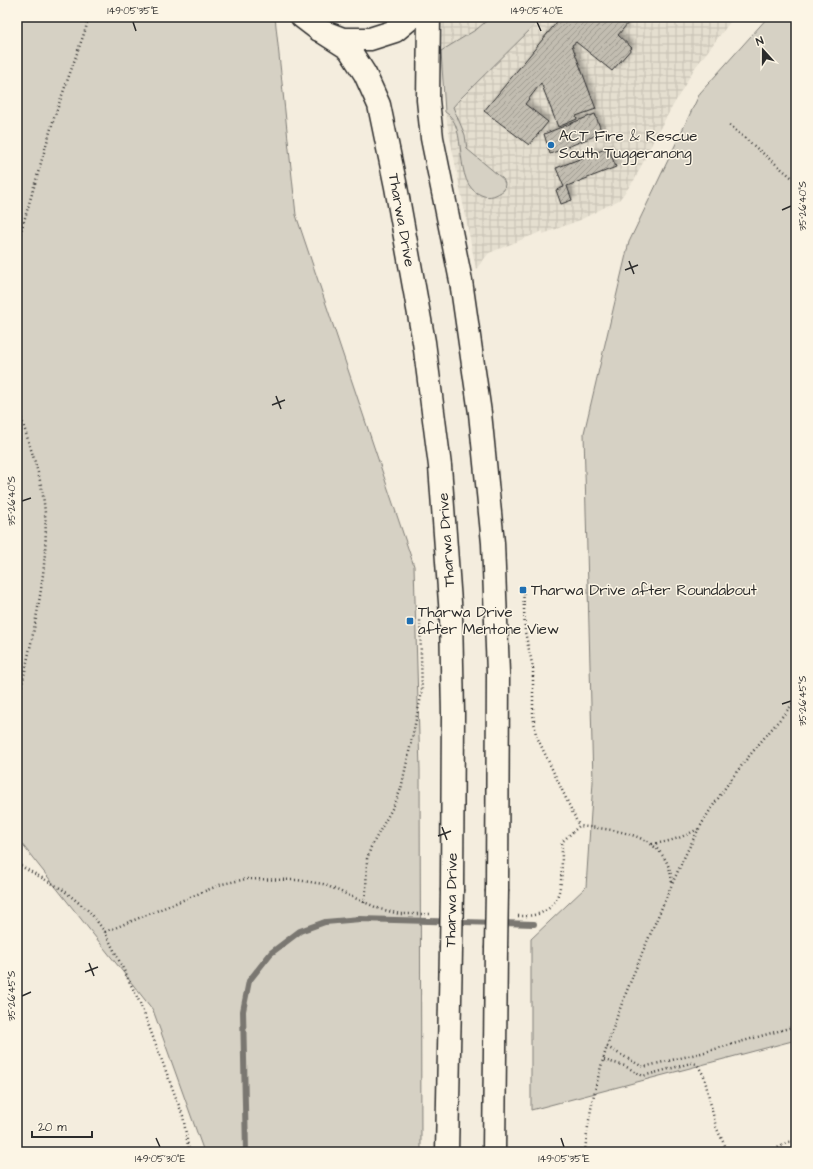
<svg xmlns="http://www.w3.org/2000/svg" width="813" height="1169" font-family="'Architects Daughter',sans-serif">
<style>
.industrial{fill:url(#industrial-grid)}
.grass{fill:#d6d1c4;stroke:#807e78}
.lines{fill:none;stroke-linecap:round;stroke-linejoin:round}
.stream{stroke:#7a7771;stroke-width:6}
.building{fill:url(#building-hatch);stroke:#2b2b2b;filter:url(#shadow)}
.primary-casing{stroke:#2b2b2b;stroke-width:25}
.trunk-casing{stroke:#2b2b2b;stroke-width:25}
.path{stroke:#2b2b2b;stroke-width:2.5;stroke-dasharray:1 3;stroke-linecap:butt}
.primary{stroke:#fcf5e5;stroke-width:22}
.trunk{stroke:#fcf5e5;stroke-width:22}
.primary-bridge-casing{stroke:#2b2b2b;stroke-width:25;stroke-linecap:butt}
.primary-bridge{stroke:#fcf5e5;stroke-width:22}
.ticks{fill:none;stroke:#2b2b2b;stroke-width:1.5}
.poi-dot{fill:#1f6fb2;stroke:#fcf5e5;stroke-width:1.5}
.labels{text-anchor:middle;stroke-width:3;stroke-linejoin:round;paint-order:stroke}
.poi-label{font-size:15px;fill:#2b2b2b;stroke:#fcf5e5;text-anchor:start}
.street-label{font-size:15px;fill:#2b2b2b;stroke:#fcf5e5}
.neatline{fill:none;stroke:#2b2b2b;stroke-width:1.5}
.ticks-label{font-size:10px;text-anchor:middle;fill:#2b2b2b}
</style>
<defs>
<pattern id="industrial-grid" width="8" height="8" patternUnits="userSpaceOnUse"><rect width="8" height="8" fill="#e5dfd0"/><path d="M0 4h8M4 0v8" fill="none" stroke="#c5c0b3"/></pattern>
<pattern id="building-hatch" width="6" height="6" patternUnits="userSpaceOnUse"><rect width="6" height="6" fill="#c2bdb1"/><path d="M-1 1l2-2M0 6l6-6M5 7l2-2" fill="none" stroke="#9e9a90"/></pattern>
<filter id="shadow"><feDropShadow dx="3.5" dy="-3.5" stdDeviation="2" flood-color="#0004"/></filter>
</defs>
<rect width="100%" height="100%" fill="#f4edde"/>
<filter id="ink" filterUnits="userSpaceOnUse"><feTurbulence type="fractalNoise" baseFrequency=".025" numOctaves="2"/><feDisplacementMap in="SourceGraphic" scale="8" xChannelSelector="R" yChannelSelector="G"/><feConvolveMatrix kernelMatrix="1 2 1 2 8 2 1 2 1" color-interpolation-filters="sRGB"/></filter>
<g filter="url(#ink)">
<polygon class="industrial" points="442,17 734,17 694,69 655,137 635,179 619,200 580,220 543,234 543,231 489,253 476,269 445,112 441,51"/>
<g class="grass">
<polygon points="17,17 275,17 296,215 414,566 420,770 421,1152 204,1152 153,1010 21,843 17,841"/>
<path d="M491 17H543L460 99 453 107 465 135 467 149 503 179 505 184 504 190C497 195 490 199 481 195 451 184 470 126 445 112L441 51 477 29Z"/>
<polygon points="768,17 796,17 796,1040 531,1110 531,939 586,887 593,782 584,433 629,242 700,93"/>
</g>
<g class="lines">
<polyline class="stream" points="246,1152 243,1011 249,981 271,953 300,931 325,922 360,919 534,924"/>
</g>
<g class="building">
<polygon points="561,17 633,17 618,35 632,48 612,71 576,42 572,45 596,109 576,116 577,119 558,127 541,83 525,104 548,122 529,145 484,111"/>
<polygon points="595,114 602,133 550,154 544,134"/>
<polygon points="608,148 616,167 567,186 572,200 561,204 556,190 564,187 556,168"/>
</g>
<g class="lines">
<g class="primary-casing">
<g id="primary">
<polyline points="429,17 428,100 432,138 461,281 480,413 493,543 498,673 497,890"/>
<polyline points="324,33 349,49 365,74 379,105 396,187 424,342 440,466 451,616 453,714 452,889"/>
<polyline points="447,1152 451,949"/>
<polyline points="494,1152 496,949"/>
</g>
</g>
<g class="trunk-casing">
<polyline id="trunk" points="302,17 319,30 343,39 370,39 395,31 412,17"/>
</g>
<g class="path">
<polyline points="729,125 796,181"/>
<polyline points="17,245 54,118 86,28 88,17"/>
<path d="M17 399C23 430 36 459 42 490 55 560 30 641 17 710"/>
<polyline points="523,585 525,632 533,668 533,714 536,735 579,826"/>
<path d="M652 844C670 842 683 837 698 829"/>
<polyline points="17,864 62,889 90,912 105,932 140,1003 183,1116 189,1152"/>
<polyline points="364,903 366,891 367,859 371,847 394,805 401,789 422,692 420,619"/>
<path d="M518 916C568 918 561 879 562 842L579 826C619 830 669 834 672 884"/>
<polyline points="105,932 222,884 246,879 297,880 323,884 380,909 400,914 431,914"/>
<polyline points="607,1047 643,1067 705,1052 796,1026"/>
<polyline points="604,1060 625,1066 643,1076 691,1063 697,1064 704,1076 716,1127 728,1152"/>
<path d="M585 1152C592 1071 624 995 656 921 674 880 691 837 717 800 740 764 769 733 796 700"/>
<polyline points="771,1152 788,1142 796,1141"/>
</g>
<use href="#primary" class="primary"/>
<use href="#trunk" class="trunk"/>
<g class="primary-bridge-casing">
<g id="primary-bridge">
<polyline points="451,949 452,889"/>
<polyline points="496,949 497,890"/>
</g>
</g>
<use href="#primary-bridge" class="primary-bridge"/>
</g>
</g>
<path class="ticks" d="M133 22 136 31M537 22 541 31M782 210 791 206M629 261 634 274M625 270 638 265M276 396 281 409M272 405 285 400M22 501 31 498M782 704 791 701M442 827 447 840M438 836 451 831M89 963 94 976M85 972 98 967M22 996 31 992M156 1138 160 1147M561 1138 564 1147"/>
<g class="poi-dot">
<circle cx="551" cy="145" r="4"/>
<rect x="519" y="586" width="8" height="8" rx="2"/>
<rect x="406" y="617" width="8" height="8" rx="2"/>
</g>
<g class="labels">
<g class="poi-label">
<text x="559" y="141">ACT Fire &amp; Rescue<tspan x="559" dy="17">South Tuggeranong</tspan></text>
<text x="531" y="595">Tharwa Drive after Roundabout</text>
<text x="418" y="617">Tharwa Drive<tspan x="418" dy="17">after Mentone View</tspan></text>
</g>
<g class="street-label">
<text transform="translate(402 220) rotate(80)" y="5">Tharwa Drive</text>
<text transform="translate(446 540) rotate(-94)" y="5">Tharwa Drive</text>
<text transform="translate(451 900) rotate(-89)" y="5">Tharwa Drive</text>
</g>
</g>
<rect width="813" height="1169" fill="none" stroke="#fcf5e5" stroke-width="44"/>
<g transform="translate(763 50) rotate(339)" stroke="#fcf5e5" stroke-width="3" paint-order="stroke">
<path d="M0-3L7 15L0 10L-7 15Z" fill="#2b2b2b"/>
<text y="-6" font-size="11" font-weight="bold" text-anchor="middle" fill="#2b2b2b">N</text>
</g>
<path d="M32 1131v6h60v-6" fill="none" stroke="#2b2b2b" stroke-width="2"/>
<text x="38" y="1131" font-size="12" fill="#2b2b2b" stroke="#fcf5e5" stroke-width="3" paint-order="stroke">20 m</text>
<rect x="22" y="22" width="769" height="1125" class="neatline"/>
<g class="ticks-label">
<text x="133" y="14">149°05'35"E</text>
<text x="537" y="14">149°05'40"E</text>
<text transform="translate(802 206) rotate(-90)" y="4">35°26'40"S</text>
<text transform="translate(11 501) rotate(-90)" y="4">35°26'40"S</text>
<text transform="translate(802 701) rotate(-90)" y="4">35°26'45"S</text>
<text transform="translate(11 996) rotate(-90)" y="4">35°26'45"S</text>
<text x="160" y="1162">149°05'30"E</text>
<text x="564" y="1162">149°05'35"E</text>
</g>
</svg>
